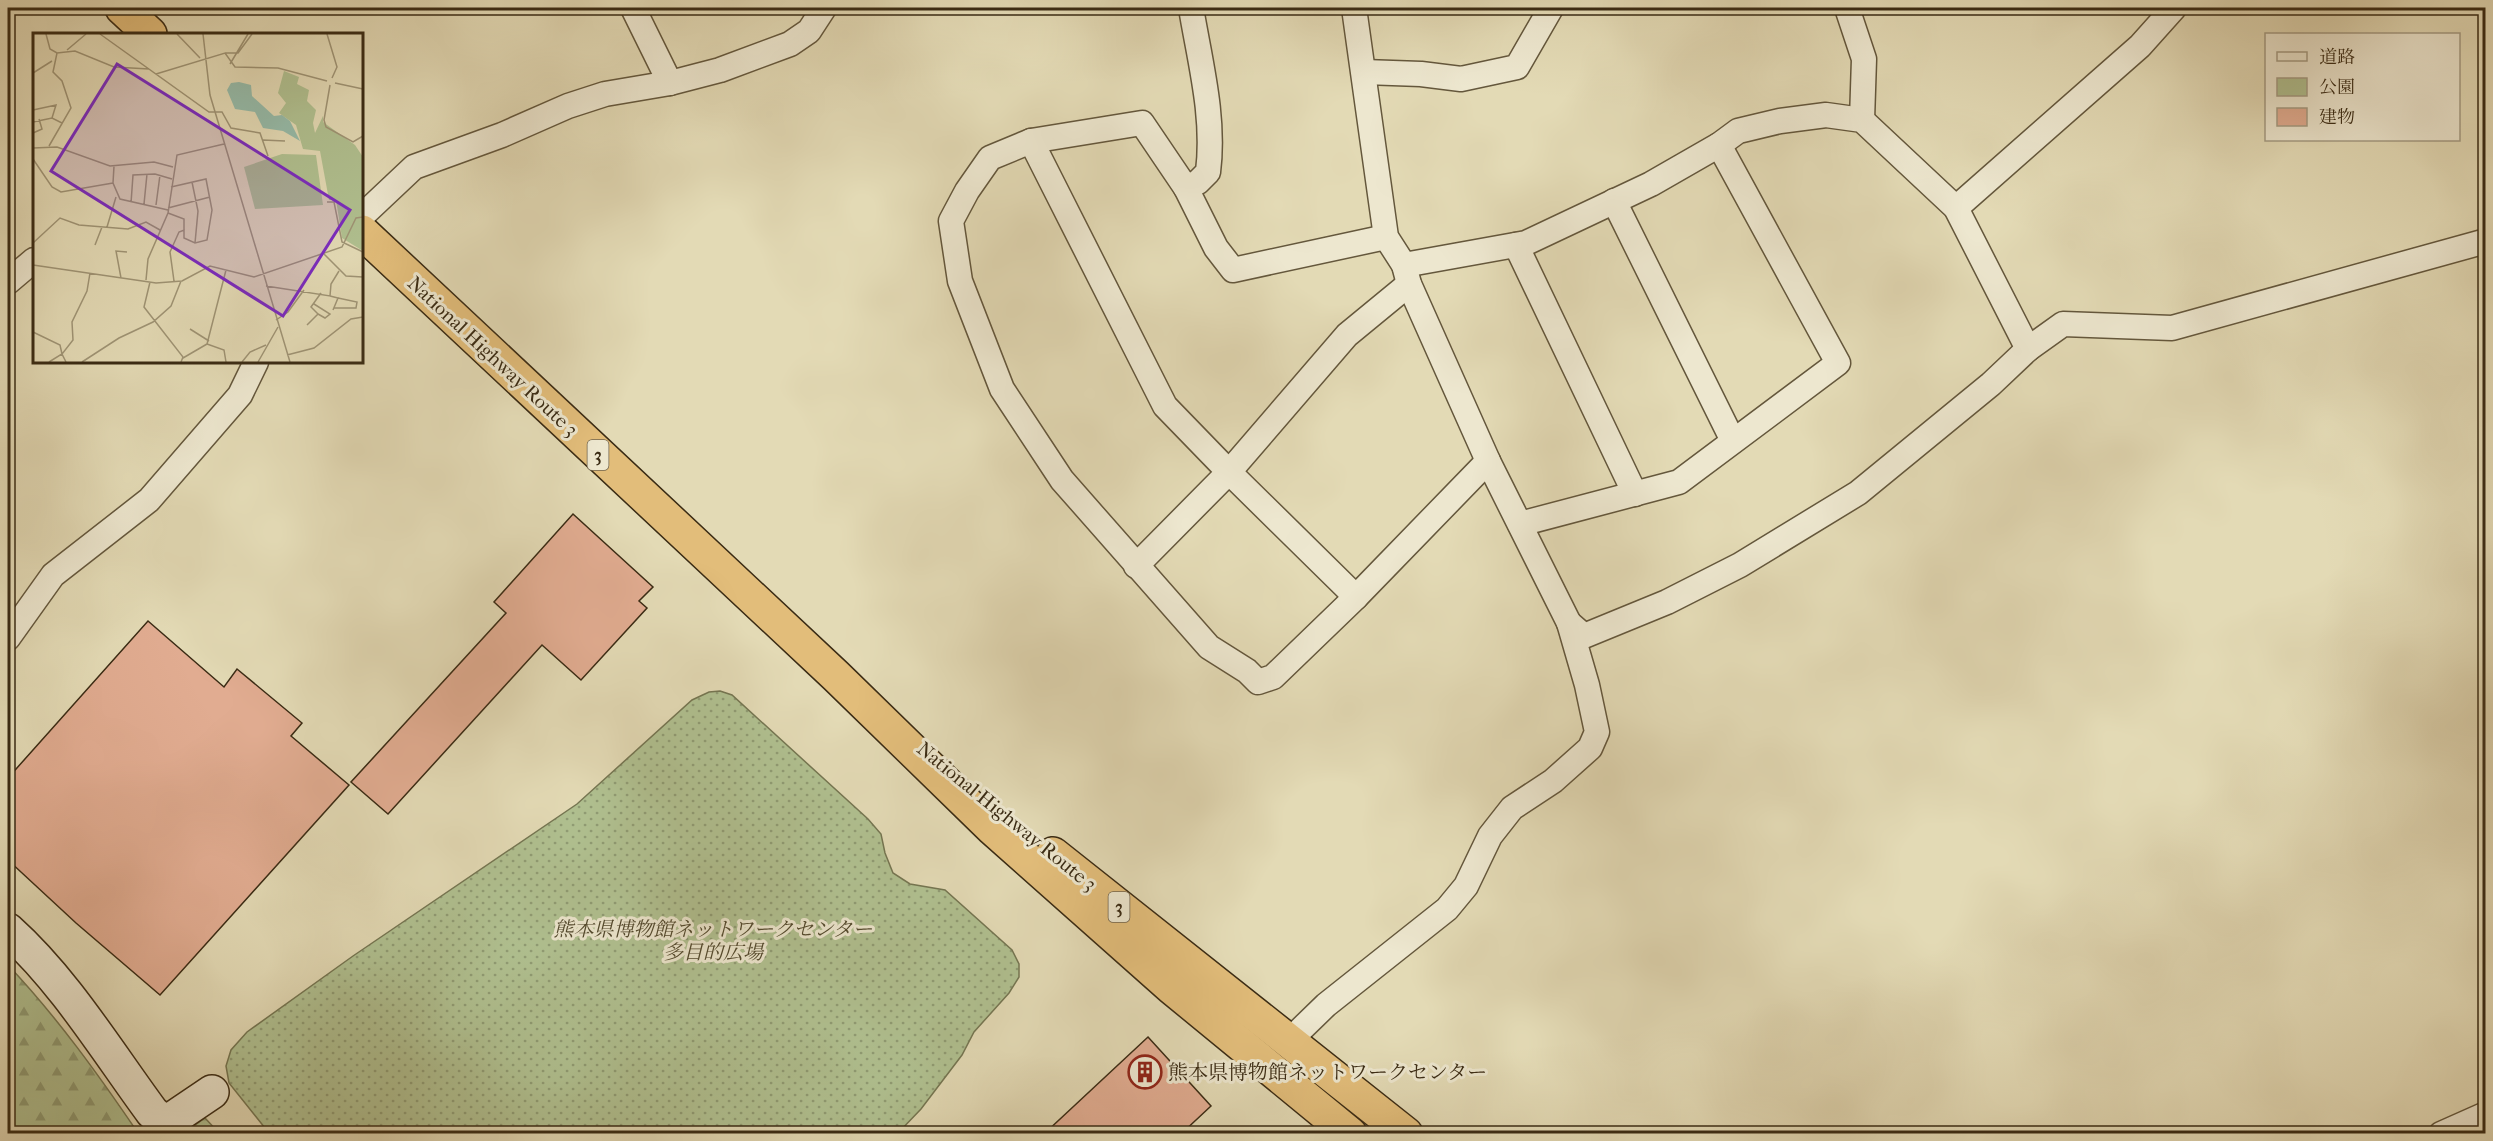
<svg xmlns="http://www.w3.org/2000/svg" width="2493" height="1141" font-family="'IM FELL French Canon','Noto Serif JP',serif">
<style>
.green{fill:url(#green-dots);stroke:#757652;stroke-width:1.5}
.forest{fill:url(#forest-firs);stroke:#757652;stroke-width:1.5}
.building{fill:#e1ac91;stroke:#3a2b14;stroke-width:1.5}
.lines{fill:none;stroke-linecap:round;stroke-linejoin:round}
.street-casing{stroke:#64573c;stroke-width:27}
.secondary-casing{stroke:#3a2b14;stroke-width:36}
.highway-casing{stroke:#3a2b14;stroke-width:36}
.street{stroke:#ede7cf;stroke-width:24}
.secondary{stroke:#ede7cf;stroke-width:33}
.highway{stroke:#e2bd7a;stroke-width:33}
.labels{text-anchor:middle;stroke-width:6;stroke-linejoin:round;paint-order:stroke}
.shield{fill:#ede7cf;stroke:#70634c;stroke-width:1.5}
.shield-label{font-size:18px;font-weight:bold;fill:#3a2b14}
.street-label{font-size:20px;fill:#3a2b14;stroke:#ede7cf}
.park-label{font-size:20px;font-style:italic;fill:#52492d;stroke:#ede7cf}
.poi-label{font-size:20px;fill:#3a2b14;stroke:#ede7cf;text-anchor:start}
.inset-road{fill:none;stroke:#9f9475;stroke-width:1.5}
.view{fill:#7b2cbf;fill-opacity:0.15;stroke:#7b2cbf;stroke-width:3}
.inset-edge{fill:none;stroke:#3a2b14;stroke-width:3}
</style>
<defs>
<pattern id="green-dots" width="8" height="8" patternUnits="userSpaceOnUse" patternTransform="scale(1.5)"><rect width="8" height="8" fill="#b0c090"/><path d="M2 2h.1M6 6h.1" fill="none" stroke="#909c74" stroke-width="1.8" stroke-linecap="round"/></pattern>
<pattern id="forest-firs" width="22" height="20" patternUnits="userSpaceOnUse" patternTransform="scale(1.5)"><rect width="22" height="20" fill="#b0c090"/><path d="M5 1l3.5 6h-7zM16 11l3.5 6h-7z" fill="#909c74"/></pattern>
</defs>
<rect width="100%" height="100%" fill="#e3dab5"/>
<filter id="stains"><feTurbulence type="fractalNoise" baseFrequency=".00333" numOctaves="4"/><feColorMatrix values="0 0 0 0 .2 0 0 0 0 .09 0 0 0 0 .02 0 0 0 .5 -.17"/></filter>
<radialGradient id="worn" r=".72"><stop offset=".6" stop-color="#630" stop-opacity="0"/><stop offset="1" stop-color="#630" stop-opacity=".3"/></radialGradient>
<polygon class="green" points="720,691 732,695 868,819 881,834 885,853 893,873 910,884 945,890 1012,950 1019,964 1019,977 1009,993 974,1032 962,1055 921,1109 898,1133 269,1133 229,1083 226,1066 231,1050 247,1032 353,956 577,804 692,700 709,692"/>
<g class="forest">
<path d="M8 965C57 1017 98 1074 138 1133H8Z"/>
<polygon points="205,1118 219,1133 184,1133"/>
</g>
<g class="building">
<polygon points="573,514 653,587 639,601 647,608 581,680 542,645 388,814 351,782 506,613 494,602"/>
<polygon points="148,621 224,687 237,669 302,723 291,736 349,785 160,995 76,923 8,860 8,778"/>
<polygon points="1148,1037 1211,1106 1181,1134 1044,1134"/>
</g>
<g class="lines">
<g class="street-casing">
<g id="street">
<polyline points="633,8 670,83"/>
<path d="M1191 8C1200 62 1215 117 1208 172L1198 182 1186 188 1142 123 1031 141 990 158 967 191 951 221 960 281 1002 389 1062 480 1209 647 1247 671 1258 682 1273 677 1356 597 1488 461"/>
<polyline points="1847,8 1864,59 1862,120"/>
<polyline points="1364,72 1421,74 1461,79 1517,67 1551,8"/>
<polyline points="1031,141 1165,406 1229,472 1356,597"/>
<polyline points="1186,188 1216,248 1233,270 1386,237"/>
<polyline points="1614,201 1733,441"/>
<polyline points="1956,208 2140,46 2174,8"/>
<polyline points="362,216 414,167 502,135 568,106 605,94 670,83 720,70 790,44 809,31 824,8"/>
<polyline points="1516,245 1635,494"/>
<polyline points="1404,265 1526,243 1651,184 1719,145 1738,131 1780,121 1826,115 1862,120 1956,208 2028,349"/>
<polyline points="8,282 34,260"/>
<polyline points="1520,524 1679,482 1838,363 1719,145"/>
<polyline points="1136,566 1229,472 1347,335 1409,284"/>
<polyline points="1569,623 1584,636 1667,602 1740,565 1858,493 1991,384 2028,349 2063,324 2172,328 2486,241"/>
<polyline points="8,638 53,575 149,500 240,395 256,362"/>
<polyline points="1290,1040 1326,1005 1447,909 1466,886 1490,836 1512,808 1553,781 1590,748 1597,732 1587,685 1569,623 1488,461 1409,284 1404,265 1386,237 1354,8"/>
<polyline points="2441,1134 2486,1114"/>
</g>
</g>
<g class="secondary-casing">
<path id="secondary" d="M8 930C64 980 107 1051 152 1112L161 1120 172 1119 212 1092"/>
</g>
<g class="highway-casing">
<g id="highway">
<polyline points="122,8 150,34"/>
<polyline points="362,232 836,676 993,829 1171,987 1350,1134"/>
<polyline points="1053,854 1406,1134"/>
</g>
</g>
<use href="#street" class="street"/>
<use href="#secondary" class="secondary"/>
<use href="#highway" class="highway"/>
</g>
<defs>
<g id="building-ring" transform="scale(1.725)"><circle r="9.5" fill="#ede7cf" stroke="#8f2418" stroke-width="1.5"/><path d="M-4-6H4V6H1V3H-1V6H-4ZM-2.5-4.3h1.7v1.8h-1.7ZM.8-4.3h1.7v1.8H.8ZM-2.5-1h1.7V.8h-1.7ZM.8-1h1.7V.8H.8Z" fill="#8f2418"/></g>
</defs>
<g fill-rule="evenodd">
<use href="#building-ring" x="1145" y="1072"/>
</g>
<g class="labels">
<g class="shield">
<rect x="587.5" y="440" width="21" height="30" rx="4.5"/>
<rect x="1108.5" y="892" width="21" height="30" rx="4.5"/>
</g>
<g class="shield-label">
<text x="598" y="461">3</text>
<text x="1119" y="913">3</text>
</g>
<g class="street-label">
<text transform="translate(493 356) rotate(43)" y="7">National Highway Route 3</text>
<text transform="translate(1007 816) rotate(39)" y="7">National Highway Route 3</text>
</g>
<g class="park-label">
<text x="713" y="936">熊本県博物館ネットワークセンター<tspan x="713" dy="23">多目的広場</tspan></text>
</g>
<g class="poi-label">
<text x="1168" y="1079">熊本県博物館ネットワークセンター</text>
</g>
</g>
<g transform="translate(33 33)">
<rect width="330" height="330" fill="#e3dab5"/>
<path d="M249 121 283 122 290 172 222 176 211 134Z" fill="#b0c090"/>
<path d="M251 38 266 44 264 51 276 57 274 68 283 77 280 90 282 100 290 83V89L322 112 330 124V218L309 205 303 167H296L287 118 270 116 263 92 246 80 253 70 245 60Z" fill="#b0c090"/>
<path d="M206 49 218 52 219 63 241 83 249 82 257 88 267 108 250 98 230 95 222 79 202 76 194 57 198 50Z" fill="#96bba9"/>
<path class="inset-road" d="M13 1 17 16 24 20 42 18 81 34 116 36M67 1 176 79H189L198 95 227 100 235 123M144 1 167 25M170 1 177 62 257 329M294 1 304 34 299 45M34 17 53 1M192 20H205L219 1M197 31 215 1M0 40 19 28M123 41 192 20 202 34 245 35 294 48M302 50 330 56M297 52 291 87 293 94 320 109 330 103M0 77 23 72 19 85M0 89 19 85 29 90M0 100 9 96 6 86M230 107 252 108M16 113 38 75 29 48 20 39 24 20M0 115 24 114 77 133 121 129 140 134M0 126 19 154 28 159 80 150M81 133 80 150 87 166 135 177M159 149 165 178 162 210M138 154 173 146 179 177 174 207 162 210 151 205V197L146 199 137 219 141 248M294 169H301L309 209 330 219M98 170 100 142 122 141 139 146M111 171 114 141M123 172 127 142M135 175 177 164M135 180 151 186V197M74 194 83 164M0 210 27 185 46 192 95 196 113 189 127 197M62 212 69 194M291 221 313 243 330 244M0 232 123 250 149 248 177 233 221 244 309 214 323 185 330 184M193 237 174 311 191 317 193 329M88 245 83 218 94 219M113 247 115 226 135 180 144 122 191 111M117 249 111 274 150 324 148 329M233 253 297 263 298 251 306 238M297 263 305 265 300 277M281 271 297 281 292 285 285 281M301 275H323L324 269 305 265M243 287 255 279 271 257M274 292 285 281 278 274 288 260M157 296 176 308M0 299 27 312 29 321 16 329M254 322 281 315 318 286 330 284M150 325 174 311M33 329 29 321 40 307 39 289 54 258 57 240M49 329 86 305 120 289 138 273 148 248M209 329 217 319 233 312M225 329 245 294"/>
<path class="view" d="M84 31 317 177 250 283 18 138Z"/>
<rect width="330" height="330" class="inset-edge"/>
</g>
<rect width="2493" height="1141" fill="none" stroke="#e3dab5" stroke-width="30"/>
<rect x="9" y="9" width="2475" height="1123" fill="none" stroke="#3a2b14" stroke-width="3"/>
<rect x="15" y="15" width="2463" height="1111" fill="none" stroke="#3a2b14" stroke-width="1.5"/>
<rect x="2265" y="33" width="195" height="108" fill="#ede7cf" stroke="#a59c84" stroke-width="1.5"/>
<rect x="2277" y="52" width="30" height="9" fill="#ede7cf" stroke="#a59c84" stroke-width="1.5"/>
<text x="2319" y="63" font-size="18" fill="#3a2b14">道路</text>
<rect x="2277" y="78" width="30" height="18" fill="#b0c090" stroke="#a59c84" stroke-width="1.5"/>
<text x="2319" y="93" font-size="18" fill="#3a2b14">公園</text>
<rect x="2277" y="108" width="30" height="18" fill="#e1ac91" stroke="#a59c84" stroke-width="1.5"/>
<text x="2319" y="123" font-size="18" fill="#3a2b14">建物</text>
<rect width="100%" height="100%" filter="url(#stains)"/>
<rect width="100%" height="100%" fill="url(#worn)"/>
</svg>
